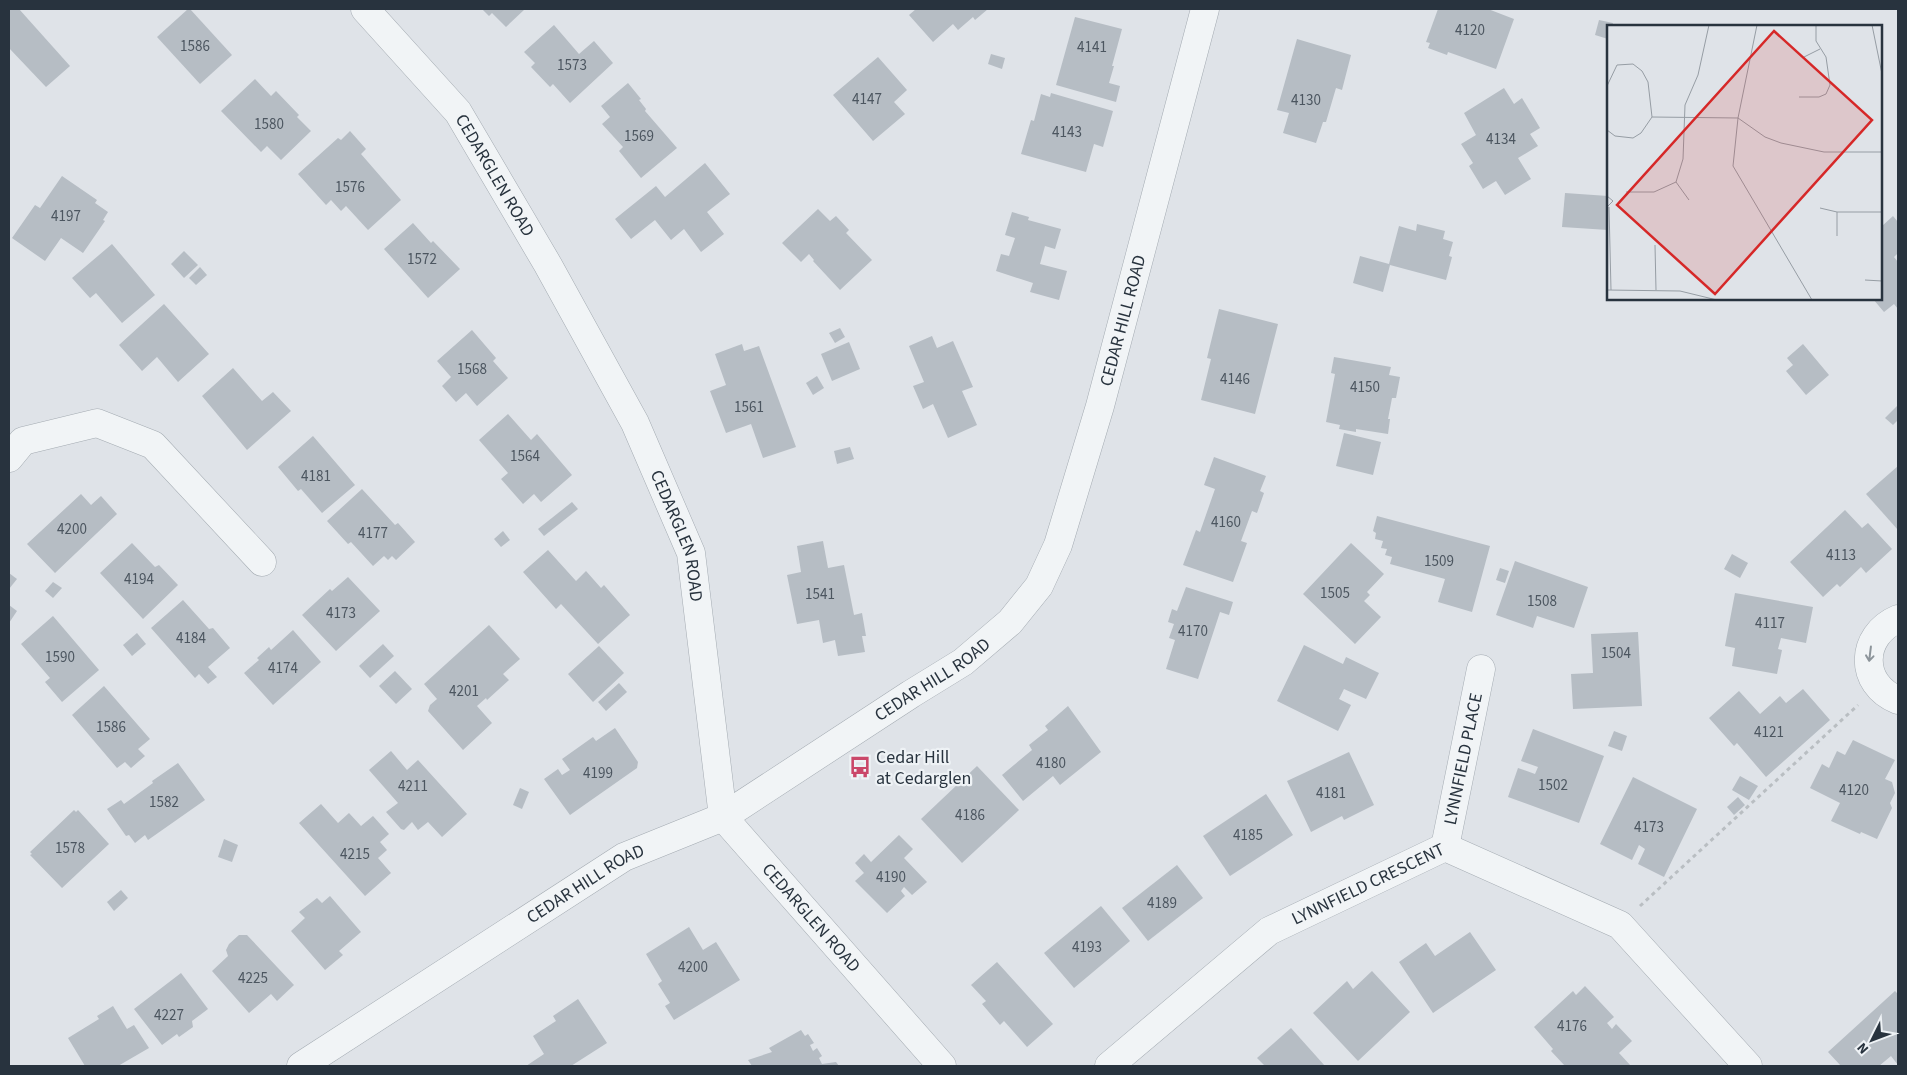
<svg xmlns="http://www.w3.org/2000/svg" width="1907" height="1075" font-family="'Source Sans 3',sans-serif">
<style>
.building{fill:#b6bdc4}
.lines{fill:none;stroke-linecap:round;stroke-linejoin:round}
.minor-casing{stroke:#a4abb2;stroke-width:29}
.tertiary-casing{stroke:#a4abb2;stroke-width:29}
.path{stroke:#b9bec2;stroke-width:3;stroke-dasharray:4 4;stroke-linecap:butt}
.minor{stroke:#f1f4f6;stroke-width:28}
.tertiary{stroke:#f1f4f6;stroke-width:28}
.oneway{stroke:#8c949a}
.labels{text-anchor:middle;stroke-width:4.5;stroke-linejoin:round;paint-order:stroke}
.number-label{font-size:15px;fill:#4c5660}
.street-label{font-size:18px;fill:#28333e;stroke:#eef2f5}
.poi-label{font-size:18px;fill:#28333e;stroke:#eef2f5;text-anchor:start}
.inset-road{fill:none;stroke:#969da4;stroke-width:1}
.view{fill:#d62828;fill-opacity:0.15;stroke:#d62828;stroke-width:2.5}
.inset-edge{fill:none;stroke:#28333e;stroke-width:2.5}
</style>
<rect width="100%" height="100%" fill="#dfe3e8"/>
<g class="building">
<polygon points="9,9 19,9 70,66 46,87 9,48"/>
<polygon points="188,9 190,9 232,55 200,84 157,37"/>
<polygon points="482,9 525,9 506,27 492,13 489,16"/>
<polygon points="916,9 988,9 975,20 973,17 958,30 953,24 933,42 909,15"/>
<polygon points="1438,9 1488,9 1514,19 1496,69 1448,52 1447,55 1428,48 1430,43 1426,42"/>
<polygon points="1075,17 1122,29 1112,66 1114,66 1109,83 1120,86 1116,102 1056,85"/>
<polygon points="1599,20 1613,23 1612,26 1608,26 1608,39 1595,35"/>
<polygon points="554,25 579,54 594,41 613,63 570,103 553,84 550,87 531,67 535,63 524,52"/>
<polygon points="1297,39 1351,55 1342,90 1336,88 1326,122 1323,122 1316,143 1283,133 1289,113 1277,110"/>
<polygon points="991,54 1005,58 1002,69 988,64"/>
<polygon points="878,57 907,90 894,102 905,114 873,141 833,95"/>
<polygon points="255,79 271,96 276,91 299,115 297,117 311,131 281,160 267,146 261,152 221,111"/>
<polygon points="628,83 641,99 639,100 646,109 645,111 677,148 641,178 619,151 623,147 602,124 610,117 601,106"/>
<polygon points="1504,88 1514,104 1522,98 1540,128 1530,134 1538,146 1518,158 1531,179 1505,195 1496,181 1483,189 1469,166 1473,163 1461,144 1476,135 1464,113"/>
<polygon points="1051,93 1113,111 1103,147 1094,144 1086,172 1021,154 1031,120 1034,121 1041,94 1050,97"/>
<polygon points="350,131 366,149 361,154 401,200 368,230 346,206 341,211 331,200 326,205 298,174 338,138 341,140"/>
<polygon points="705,163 730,194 707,212 724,234 701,252 684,229 671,240 655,220 631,239 615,219 656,186 665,197"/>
<polygon points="62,176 97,200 95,203 108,212 103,220 105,221 83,253 61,238 45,261 12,238 35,205 40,208"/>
<polygon points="1565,193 1608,196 1608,230 1562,227"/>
<polygon points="818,209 830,221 836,216 849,230 846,233 872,260 840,290 813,261 814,260 809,254 801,262 782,243"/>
<polygon points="1012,212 1029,217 1028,220 1061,229 1055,249 1045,246 1040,264 1067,271 1059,300 1030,292 1033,283 996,271 1001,254 1009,256 1015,238 1005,235"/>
<polygon points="1893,216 1898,222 1898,253 1894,257 1898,262 1898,309 1894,304 1884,312 1873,299 1881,299 1881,227"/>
<polygon points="413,223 431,243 433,241 460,269 428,298 384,249"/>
<polygon points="1417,224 1445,231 1443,239 1453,242 1449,256 1452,257 1446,280 1390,265 1383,292 1353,283 1360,256 1389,264 1399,226 1416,231"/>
<polygon points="112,244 155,295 122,323 96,293 90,298 72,278"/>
<polygon points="184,251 198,265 184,278 171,264"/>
<polygon points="200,267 207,275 196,285 189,278"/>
<polygon points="164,304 209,354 178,382 157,357 142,371 119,345"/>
<polygon points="1219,309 1278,324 1255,414 1201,400 1211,359 1207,358"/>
<polygon points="840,328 845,337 835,343 829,333"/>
<polygon points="472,330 496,358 493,361 508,378 477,406 466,393 456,402 442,386 451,377 437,361"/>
<polygon points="932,336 937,348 953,341 973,387 962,391 977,425 948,438 933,404 923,409 913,386 924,382 909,346"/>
<polygon points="849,342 860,369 832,381 821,354"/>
<polygon points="742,344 744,351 759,346 796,447 763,458 751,424 726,433 710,391 726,385 715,354"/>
<polygon points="1803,344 1829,375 1806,395 1786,371 1793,365 1787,358"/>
<polygon points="1334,357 1391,367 1389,375 1400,377 1396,398 1392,398 1388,419 1390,419 1388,434 1356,429 1356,432 1339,429 1340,425 1326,422 1335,374 1331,373"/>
<polygon points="233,368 262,401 273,392 291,411 247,450 202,396"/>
<polygon points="817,376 824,388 813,395 806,383"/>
<polygon points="1898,405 1898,420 1893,425 1885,418"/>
<polygon points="508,414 531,440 537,434 572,475 541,502 534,494 523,504 501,479 508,473 479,440"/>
<polygon points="1344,433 1381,442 1373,475 1336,466"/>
<polygon points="313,436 355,485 322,513 301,489 298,491 278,467"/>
<polygon points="850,447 854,459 837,464 834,451"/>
<polygon points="1214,457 1266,476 1260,491 1264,493 1257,513 1252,511 1241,541 1247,543 1233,582 1183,565 1196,530 1200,532 1215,489 1204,485"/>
<polygon points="1898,466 1898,530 1866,494"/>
<polygon points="362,489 395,525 398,523 415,542 396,560 392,556 388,560 384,556 373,566 351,542 348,544 327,521"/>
<polygon points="81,494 91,505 101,496 117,514 55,573 27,544"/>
<polygon points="572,502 578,509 544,536 538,529"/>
<polygon points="1845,510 1862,528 1868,523 1892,549 1866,573 1861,567 1840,587 1837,584 1823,597 1790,562"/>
<polygon points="1377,516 1490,546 1472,612 1438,602 1445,579 1390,564 1392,557 1385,555 1387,549 1381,548 1383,541 1375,539 1376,533 1373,531"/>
<polygon points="503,531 510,540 501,547 494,539"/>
<polygon points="823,541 828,568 844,565 854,615 862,613 866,636 862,636 865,652 838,656 835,640 823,643 819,620 797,624 787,575 801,572 797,546"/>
<polygon points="132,543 155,567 159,565 178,585 143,619 100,573"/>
<polygon points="1351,543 1384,574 1367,592 1370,595 1364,601 1381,617 1355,644 1303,594"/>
<polygon points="548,550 576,581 586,571 601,588 604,585 630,615 598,644 561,604 556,609 523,572"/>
<polygon points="1732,554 1748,563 1740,578 1724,569"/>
<polygon points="1515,561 1588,587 1574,628 1537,616 1533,628 1496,615"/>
<polygon points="1500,568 1509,571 1505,583 1496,580"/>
<polygon points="9,573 17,579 9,589"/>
<polygon points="348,577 380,611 336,651 302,615 330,589 332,591"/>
<polygon points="53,582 62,588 53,598 45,591"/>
<polygon points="1186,587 1233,602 1229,615 1220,612 1198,679 1166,669 1175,640 1169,638 1174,624 1168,622 1172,609 1177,611"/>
<polygon points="1735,593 1813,607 1806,643 1781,638 1778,649 1782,650 1777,674 1732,666 1735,648 1725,646"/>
<polygon points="183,600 209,629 213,628 230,648 208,667 217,677 208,684 199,674 195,678 151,628"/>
<polygon points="9,605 17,611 9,623"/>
<polygon points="53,616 99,670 62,702 45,682 50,678 21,644"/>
<polygon points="489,625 520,659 503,674 509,680 487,700 486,698 477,706 492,723 463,750 428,711 430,705 437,699 424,684"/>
<polygon points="293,630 321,662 273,705 244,673 259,660 257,658 269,647 271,650"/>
<polygon points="1638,632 1642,706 1573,709 1571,674 1593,673 1591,634"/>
<polygon points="137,633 146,644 132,656 123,645"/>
<polygon points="383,644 394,656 370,678 359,666"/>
<polygon points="1304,645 1343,664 1346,657 1379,673 1366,699 1344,689 1339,699 1351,705 1338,731 1277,701"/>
<polygon points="599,646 624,673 593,702 568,674"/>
<polygon points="395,671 412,689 396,704 379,686"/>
<polygon points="619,683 627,692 606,711 598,702"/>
<polygon points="104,686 150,739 138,749 145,756 131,768 125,762 117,768 72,715"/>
<polygon points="1803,689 1830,720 1766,777 1737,743 1734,746 1709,718 1739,691 1760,714 1780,696 1786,703"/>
<polygon points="1068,706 1101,752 1060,785 1053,776 1023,801 1002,775 1032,750 1029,745 1048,730 1045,726"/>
<polygon points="615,728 638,762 637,768 570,815 544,779 558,769 562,775 570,770 562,759 593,737 596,741"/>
<polygon points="1533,729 1604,756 1579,823 1508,797 1518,768 1535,774 1538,767 1521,761"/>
<polygon points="1614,731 1627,736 1622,751 1608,746"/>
<polygon points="1853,740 1895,760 1885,779 1892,782 1895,793 1890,803 1892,808 1877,839 1861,832 1860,834 1831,821 1840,803 1810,788 1822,764 1829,768 1837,751 1845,755"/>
<polygon points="391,751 407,770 418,760 467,814 442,837 428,822 418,830 412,822 404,830 401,829 386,812 398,803 369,770"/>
<polygon points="1349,752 1374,805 1344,820 1342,816 1311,832 1287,781"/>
<polygon points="178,763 205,800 148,840 145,835 135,843 129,835 126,836 107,809 121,800 124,804 153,783 152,781"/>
<polygon points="977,766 1019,810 962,863 921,819"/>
<polygon points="1740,776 1758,786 1749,800 1732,790"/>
<polygon points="1633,777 1697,809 1664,877 1638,864 1645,849 1639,845 1632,860 1600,844"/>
<polygon points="520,788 529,792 522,809 513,805"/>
<polygon points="1266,794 1293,835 1230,876 1203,836"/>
<polygon points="1738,797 1745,805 1734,815 1727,807"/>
<polygon points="321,804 338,823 349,813 361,826 373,816 389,834 380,842 387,850 378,858 391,873 365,896 299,823"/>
<polygon points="74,810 76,812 78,810 109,844 62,888 30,855 32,854 30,852"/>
<polygon points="899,835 913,849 904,858 927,882 912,895 904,887 901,891 905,896 887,913 855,881 864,873 855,863 864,854 871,862"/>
<polygon points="224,839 238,845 232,862 218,857"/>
<polygon points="1177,865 1203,898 1148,941 1122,908"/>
<polygon points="121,890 128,898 114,911 107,902"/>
<polygon points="330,896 361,932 339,951 343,955 325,970 291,931 305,918 299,912 317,898 322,903"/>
<polygon points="1101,906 1130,941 1074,988 1044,953"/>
<polygon points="689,927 703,950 716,942 740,980 674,1020 665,1006 670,1003 658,984 662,981 646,954"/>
<polygon points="1470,932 1496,970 1433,1013 1399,962 1426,943 1435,956"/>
<polygon points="239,935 247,935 294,985 277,1001 271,994 249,1013 212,971 228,956 226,950 229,944"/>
<polygon points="997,962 1053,1024 1027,1047 1004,1021 1000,1025 982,1004 986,1001 971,985"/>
<polygon points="1372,971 1410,1012 1358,1061 1313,1013 1347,981 1353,989"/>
<polygon points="181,973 208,1009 192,1021 193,1027 179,1037 177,1034 162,1045 134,1009"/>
<polygon points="1585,986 1614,1017 1607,1023 1612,1029 1616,1024 1632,1041 1619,1053 1631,1066 1565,1066 1551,1051 1553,1049 1534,1027 1573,991 1576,995"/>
<polygon points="1895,991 1898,994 1898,1065 1891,1056 1879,1066 1841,1066 1828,1052"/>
<polygon points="578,999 607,1043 571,1066 526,1066 544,1054 533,1036 556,1021 553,1016"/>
<polygon points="113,1006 127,1029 134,1025 149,1048 118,1066 85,1066 68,1038 99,1019 97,1016"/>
<polygon points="1291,1028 1325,1066 1265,1066 1257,1058"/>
<polygon points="801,1030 805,1036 808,1034 814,1043 810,1045 813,1051 817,1048 822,1056 819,1058 822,1064 836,1062 839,1066 752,1066 748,1060 772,1052 769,1048"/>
</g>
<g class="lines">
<g class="minor-casing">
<g id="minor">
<path id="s1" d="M365 9 458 112 548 265 635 423 691 553 723 817 942 1066"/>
<polyline points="9,458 23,441 97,423 153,445 262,562"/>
<path d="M1898 619C1860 635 1858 684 1898 700"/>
<path id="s2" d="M1445 847 1481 669"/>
<path id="s3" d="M1109 1066 1269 931 1445 847 1620 925 1748 1066"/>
</g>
</g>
<g class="tertiary-casing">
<g id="tertiary">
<path id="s4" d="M301 1066 624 857 723 817 911 694 963 662 1010 622 1039 586 1058 545 1100 406 1205 9"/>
</g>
</g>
<polyline class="path" points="1640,906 1858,705"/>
<use href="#minor" class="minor"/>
<use href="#tertiary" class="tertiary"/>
</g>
<defs><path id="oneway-shaft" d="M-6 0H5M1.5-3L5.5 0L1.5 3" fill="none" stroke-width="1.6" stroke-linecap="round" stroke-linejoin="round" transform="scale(1.25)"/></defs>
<use class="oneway" href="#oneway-shaft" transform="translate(1870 654) rotate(97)"/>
<defs>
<g id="bus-bare" transform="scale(1.725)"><path d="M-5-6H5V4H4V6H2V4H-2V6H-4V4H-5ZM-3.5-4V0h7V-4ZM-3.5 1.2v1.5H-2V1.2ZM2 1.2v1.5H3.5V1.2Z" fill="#ca4769" stroke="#eef2f5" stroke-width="2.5" paint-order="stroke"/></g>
</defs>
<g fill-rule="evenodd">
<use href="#bus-bare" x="860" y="767"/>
</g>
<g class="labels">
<g class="number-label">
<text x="1470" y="35">4120</text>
<text x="195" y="51">1586</text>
<text x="1092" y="52">4141</text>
<text x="572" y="70">1573</text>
<text x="867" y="104">4147</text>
<text x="1306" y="105">4130</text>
<text x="269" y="129">1580</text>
<text x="1067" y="137">4143</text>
<text x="639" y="141">1569</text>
<text x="1501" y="144">4134</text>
<text x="350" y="192">1576</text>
<text x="66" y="221">4197</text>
<text x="422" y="264">1572</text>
<text x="472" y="374">1568</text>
<text x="1235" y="384">4146</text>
<text x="1365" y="392">4150</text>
<text x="749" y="412">1561</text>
<text x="525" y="461">1564</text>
<text x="316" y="481">4181</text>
<text x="1226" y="527">4160</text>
<text x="72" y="534">4200</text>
<text x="373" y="538">4177</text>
<text x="1841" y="560">4113</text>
<text x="1439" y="566">1509</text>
<text x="139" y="584">4194</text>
<text x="1335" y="598">1505</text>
<text x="820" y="599">1541</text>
<text x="1542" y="606">1508</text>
<text x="341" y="618">4173</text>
<text x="1770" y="628">4117</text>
<text x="1193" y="636">4170</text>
<text x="191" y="643">4184</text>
<text x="1616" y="658">1504</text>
<text x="60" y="662">1590</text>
<text x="283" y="673">4174</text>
<text x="464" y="696">4201</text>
<text x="111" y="732">1586</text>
<text x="1769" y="737">4121</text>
<text x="1051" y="768">4180</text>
<text x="598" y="778">4199</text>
<text x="1553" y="790">1502</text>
<text x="413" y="791">4211</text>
<text x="1854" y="795">4120</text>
<text x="1331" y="798">4181</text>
<text x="164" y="807">1582</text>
<text x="970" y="820">4186</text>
<text x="1649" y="832">4173</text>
<text x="1248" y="840">4185</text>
<text x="70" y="853">1578</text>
<text x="355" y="859">4215</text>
<text x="891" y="882">4190</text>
<text x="1162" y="908">4189</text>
<text x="1087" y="952">4193</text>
<text x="693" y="972">4200</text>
<text x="253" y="983">4225</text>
<text x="169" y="1020">4227</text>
<text x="1572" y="1031">4176</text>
</g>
<g class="street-label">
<text dy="6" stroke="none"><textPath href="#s1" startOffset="212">CEDARGLEN ROAD</textPath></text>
<text dy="6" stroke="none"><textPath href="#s4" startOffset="1164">CEDAR HILL ROAD</textPath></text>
<text dy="6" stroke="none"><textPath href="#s1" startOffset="618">CEDARGLEN ROAD</textPath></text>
<text dy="6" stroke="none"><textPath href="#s4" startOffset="742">CEDAR HILL ROAD</textPath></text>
<text dy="6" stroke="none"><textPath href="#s2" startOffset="90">LYNNFIELD PLACE</textPath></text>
<text dy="6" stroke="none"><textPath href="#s4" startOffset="338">CEDAR HILL ROAD</textPath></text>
<text dy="6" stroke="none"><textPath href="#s3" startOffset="319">LYNNFIELD CRESCENT</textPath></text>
<text dy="6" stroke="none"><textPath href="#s1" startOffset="1038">CEDARGLEN ROAD</textPath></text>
</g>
<g class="poi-label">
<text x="876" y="763">Cedar Hill<tspan x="876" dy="21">at Cedarglen</tspan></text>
</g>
</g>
<g transform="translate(1607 25)">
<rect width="275" height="275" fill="#dfe3e8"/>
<path class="inset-road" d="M150 0 131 93 126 141 205 275M265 0 275 49M197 32 213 24M0 61 10 40 26 39 35 46 41 57 45 92 34 108 26 113 8 111 0 105M192 72H212L219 69 223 60 219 32 209 16V0M45 92 131 93 158 112 174 118 217 127H275M69 157 82 175M19 167H47L69 157 76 134 78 80 91 50 102 0M0 171 6 176 0 182M2 182 4 265M213 183 230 187H275M230 211V187M48 220 49 265M258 255 275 256M0 265 73 266 110 275"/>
<path class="view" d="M167 6 265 95 108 269 10 180Z"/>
<rect width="275" height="275" class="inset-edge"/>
</g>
<rect width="1907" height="1075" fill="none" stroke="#28333e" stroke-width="20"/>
<g transform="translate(1872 1040) rotate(228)" stroke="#eef2f5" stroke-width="4" paint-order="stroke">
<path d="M0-4L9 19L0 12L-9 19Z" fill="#28333e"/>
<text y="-8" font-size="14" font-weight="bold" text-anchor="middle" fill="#28333e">N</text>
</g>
</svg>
